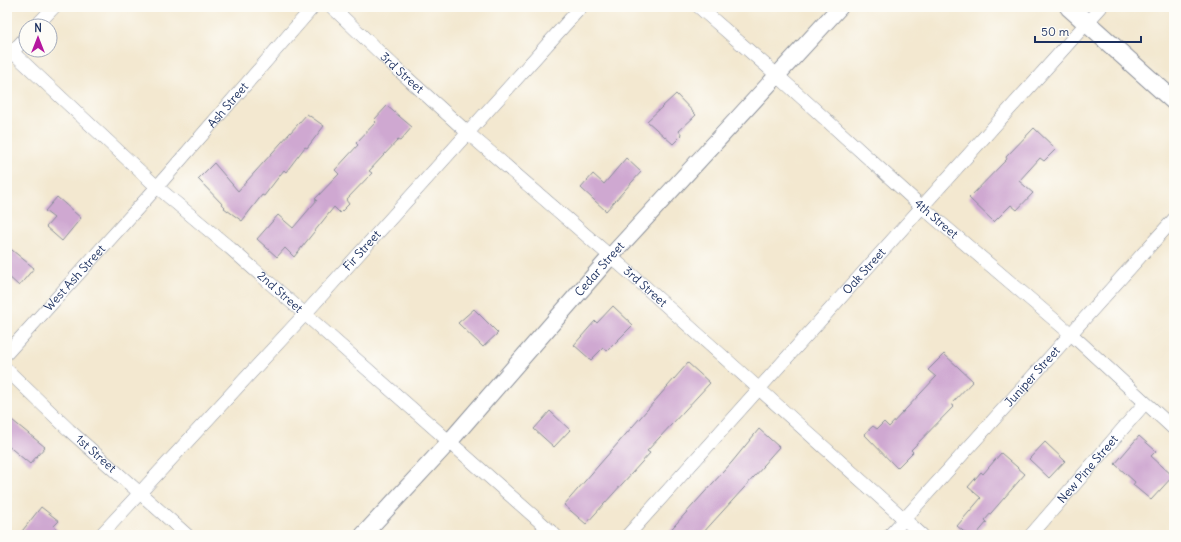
<svg xmlns="http://www.w3.org/2000/svg" width="1181" height="542" font-family="Delius,sans-serif">
<style>
.building{fill:#cfa8d1}
.lines{fill:none;stroke-linecap:round;stroke-linejoin:round}
.minor-casing{stroke:#878c97;stroke-width:14}
.tertiary-casing{stroke:#878c97;stroke-width:18}
.secondary-casing{stroke:#878c97;stroke-width:20}
.minor{stroke:#fff;stroke-width:13}
.tertiary{stroke:#fff;stroke-width:16}
.secondary{stroke:#fff;stroke-width:18}
.labels{text-anchor:middle;stroke-width:3;stroke-linejoin:round;paint-order:stroke}
.street-label{font-size:12px;fill:#1b2f5e;stroke:#fdfcf7}
</style>
<rect width="100%" height="100%" fill="#fdfcf7"/>
<filter id="ink" filterUnits="userSpaceOnUse"><feTurbulence type="fractalNoise" baseFrequency=".025" numOctaves="2"/><feDisplacementMap in="SourceGraphic" scale="8" xChannelSelector="R" yChannelSelector="G"/><feConvolveMatrix kernelMatrix="1 2 1 2 8 2 1 2 1" color-interpolation-filters="sRGB"/></filter>
<filter id="wash" filterUnits="userSpaceOnUse"><feTurbulence type="fractalNoise" baseFrequency=".012" numOctaves="4" result="noise"/><feDisplacementMap in="SourceGraphic" scale="16" xChannelSelector="R" yChannelSelector="G"/><feGaussianBlur stdDeviation="0.9" result="paint"/><feColorMatrix in="noise" values="0 0 0 0 0 0 0 0 0 0 0 0 0 0 0 0 0 1.4 0 .05"/><feComposite in="paint" operator="in"/></filter>
<g filter="url(#wash)">
<rect width="100%" height="100%" fill="#f3e8d0"/>
<g id="blocks">
<g class="building">
<polygon points="676,94 696,115 679,131 682,135 673,144 647,121"/>
<polygon points="387,106 412,127 400,141 398,140 369,171 372,173 346,200 349,204 340,213 334,207 294,257 285,248 277,257 257,239 278,215 293,228 317,200 315,199 339,174 335,170 358,145 356,143 376,122 374,120"/>
<polygon points="307,114 324,126 307,148 305,147 286,172 284,170 264,196 262,195 242,221 224,208 225,207 198,179 214,163 238,191"/>
<polygon points="1034,128 1056,149 1044,161 1040,158 1019,181 1033,193 1017,210 1011,205 994,222 969,198 1007,159 1006,157"/>
<polygon points="626,158 641,172 606,211 581,188 593,174 604,184"/>
<polygon points="57,197 81,218 62,241 46,227 54,218 45,211"/>
<polygon points="7,246 34,268 19,286 7,275"/>
<polygon points="613,306 633,325 607,351 603,348 591,360 574,345 595,321 597,323"/>
<polygon points="474,309 498,333 483,347 458,323"/>
<polygon points="944,354 973,381 951,404 954,406 911,450 913,452 897,468 864,434 873,426 877,429 884,422 889,427 936,377 928,370"/>
<polygon points="688,363 710,383 647,451 650,453 586,524 564,505"/>
<polygon points="550,411 570,430 554,447 534,429"/>
<polygon points="7,416 45,447 30,464 7,445"/>
<polygon points="759,429 779,447 763,465 764,466 701,535 666,535 732,462"/>
<polygon points="1139,436 1156,451 1151,456 1173,476 1151,500 1133,485 1135,482 1115,464"/>
<polygon points="1045,442 1065,461 1049,478 1029,459"/>
<polygon points="1001,453 1025,474 985,520 987,522 976,535 968,535 957,526 981,498 968,487 981,472 983,474"/>
<polygon points="41,507 59,521 54,526 61,535 19,535"/>
</g>
</g>
</g>
<g filter="url(#ink)">
<use href="#blocks" fill-opacity="0" stroke="#878c97" stroke-width="1"/>
<g class="lines">
<g class="minor-casing">
<g id="minor">
<path id="s1" d="M332 7 394 66 468 133 632 275 922 535"/>
<path id="s2" d="M699 7 778 76 922 207 1071 334 1174 429"/>
<polyline points="36,26 54,7"/>
<path id="s3" d="M7 47 157 187 230 248 555 535"/>
<polyline points="7,58 26,37"/>
<path id="s4" d="M7 353 157 187 313 7"/>
<path id="s5" d="M7 370 69 430 187 535"/>
<path id="s6" d="M101 535 304 315 581 7"/>
<path id="s7" d="M628 535 1101 7"/>
<path id="s8" d="M890 535 1174 219"/>
<path id="s9" d="M1031 535 1145 403"/>
</g>
</g>
<g class="tertiary-casing">
<g id="tertiary">
<path id="s10" d="M363 535 450 441 610 257 840 7"/>
</g>
</g>
<g class="secondary-casing">
<polyline id="secondary" points="1069,7 1174,101"/>
</g>
<use href="#minor" class="minor"/>
<use href="#tertiary" class="tertiary"/>
<use href="#secondary" class="secondary"/>
</g>
</g>
<g class="labels">
<g class="street-label">
<text dy="4" stroke="none"><textPath href="#s1" startOffset="96">3rd Street</textPath></text>
<text dy="4" stroke="none"><textPath href="#s4" startOffset="332">Ash Street</textPath></text>
<text dy="4" stroke="none"><textPath href="#s2" startOffset="318">4th Street</textPath></text>
<text dy="4" stroke="none"><textPath href="#s6" startOffset="386">Fir Street</textPath></text>
<text dy="4" stroke="none"><textPath href="#s10" startOffset="356">Cedar Street</textPath></text>
<text dy="4" stroke="none"><textPath href="#s7" startOffset="354">Oak Street</textPath></text>
<text dy="4" stroke="none"><textPath href="#s4" startOffset="101">West Ash Street</textPath></text>
<text dy="4" stroke="none"><textPath href="#s1" startOffset="420">3rd Street</textPath></text>
<text dy="4" stroke="none"><textPath href="#s3" startOffset="367">2nd Street</textPath></text>
<text dy="4" stroke="none"><textPath href="#s8" startOffset="213">Juniper Street</textPath></text>
<text dy="4" stroke="none"><textPath href="#s5" startOffset="122">1st Street</textPath></text>
<text dy="4" stroke="none"><textPath href="#s9" startOffset="87">New Pine Street</textPath></text>
</g>
</g>
<rect width="1181" height="542" fill="none" stroke="#fdfcf7" stroke-width="24"/>
<g transform="translate(38 38)"><circle r="19" fill="#fdfcf7" stroke="#a3aaba"/>
<path d="M0-3L7 15L0 10L-7 15Z" fill="#b5179e"/>
<text y="-6" font-size="11" font-weight="bold" text-anchor="middle" fill="#1b2f5e">N</text>
</g>
<path d="M1035 36v6h106v-6" fill="none" stroke="#1b2f5e" stroke-width="2"/>
<text x="1041" y="36" font-size="12" fill="#1b2f5e" stroke="#fdfcf7" stroke-width="3" paint-order="stroke">50 m</text>
</svg>
